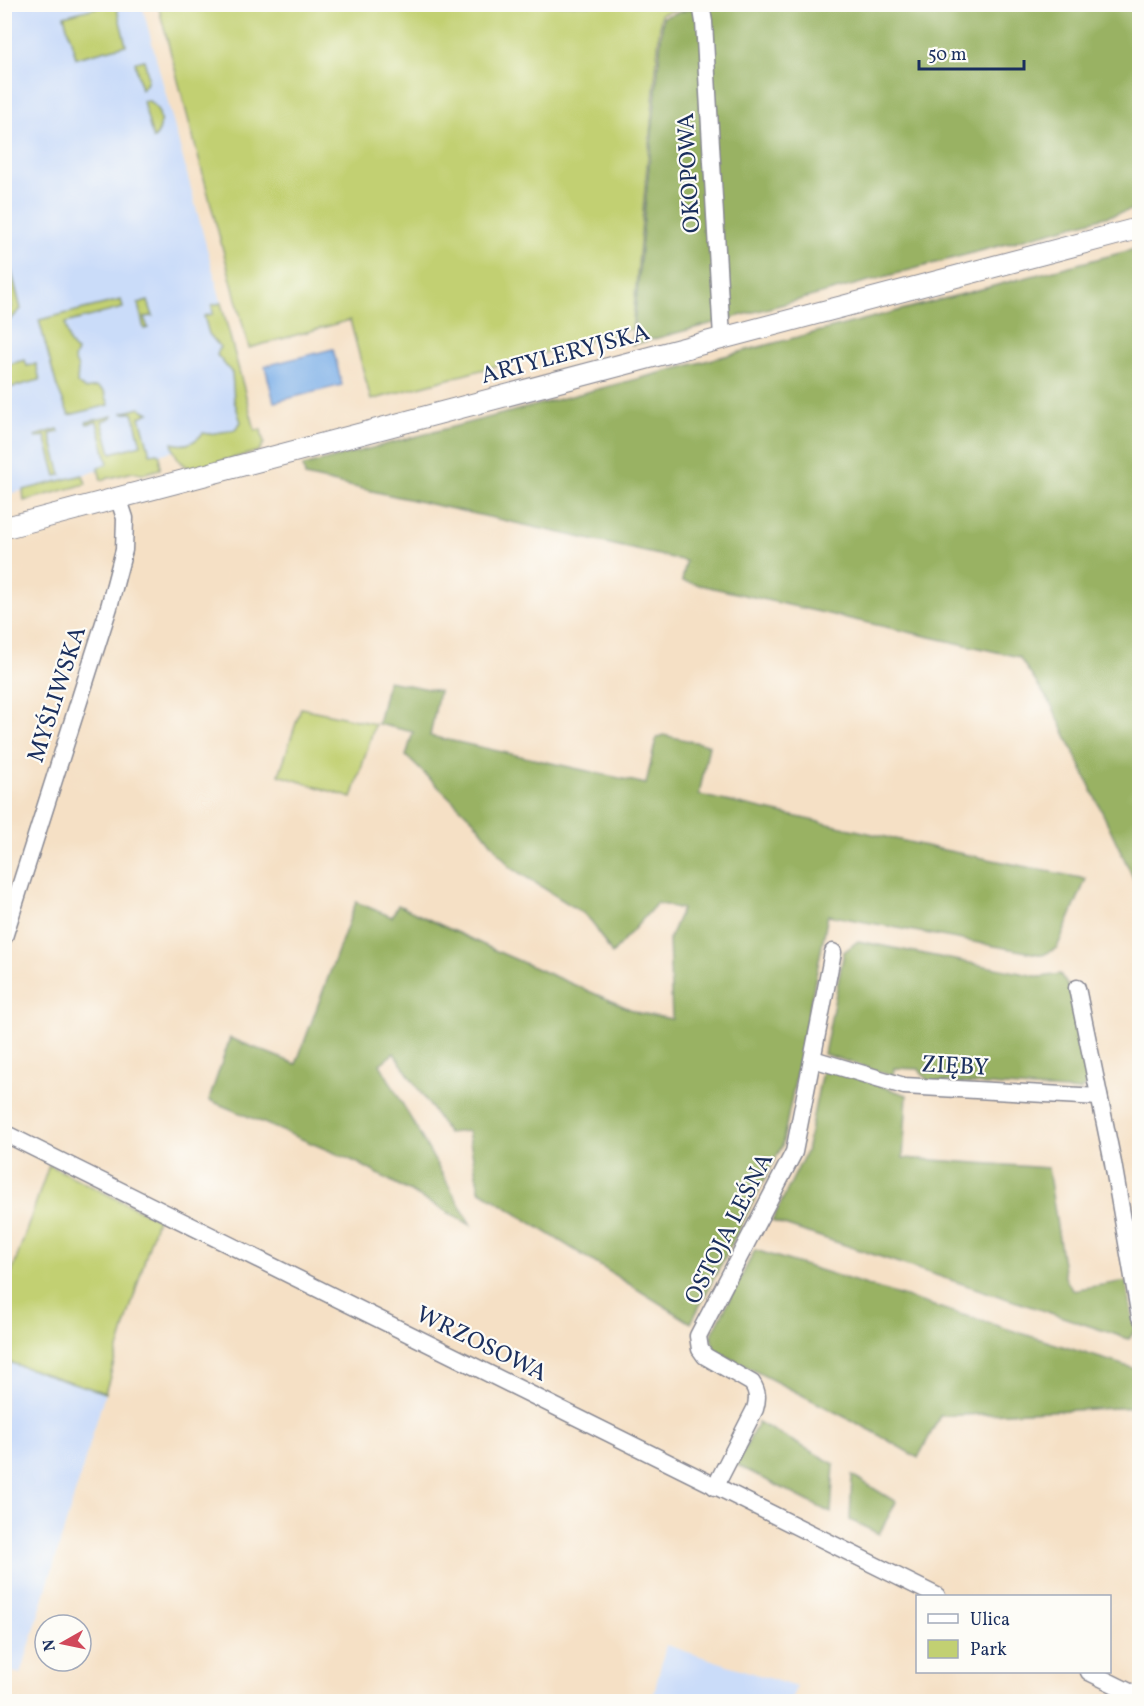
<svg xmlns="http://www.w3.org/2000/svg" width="1144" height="1706" font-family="Vollkorn,serif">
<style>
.built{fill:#cadcf9}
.green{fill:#c2d072;stroke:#6e8068;stroke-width:1.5}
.forest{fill:#99b264;stroke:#5a7061;stroke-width:1.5}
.water{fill:#7bafe8;stroke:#4b6fa3;stroke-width:1.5}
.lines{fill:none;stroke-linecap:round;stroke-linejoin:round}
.minor-casing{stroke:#888892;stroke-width:19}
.tertiary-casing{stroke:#888892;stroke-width:23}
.minor{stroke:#fff;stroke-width:16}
.tertiary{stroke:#fff;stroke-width:21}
.labels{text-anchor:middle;stroke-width:4.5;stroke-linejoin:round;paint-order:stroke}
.street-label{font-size:24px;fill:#1b2f5e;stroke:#fdfcf7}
</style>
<rect width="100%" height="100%" fill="#fdfcf7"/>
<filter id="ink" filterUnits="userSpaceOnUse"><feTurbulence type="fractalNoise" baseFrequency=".0167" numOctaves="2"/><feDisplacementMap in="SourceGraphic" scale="12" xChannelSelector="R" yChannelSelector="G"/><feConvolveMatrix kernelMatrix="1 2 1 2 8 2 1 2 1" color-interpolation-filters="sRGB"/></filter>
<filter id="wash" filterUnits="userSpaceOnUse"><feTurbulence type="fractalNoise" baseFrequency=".008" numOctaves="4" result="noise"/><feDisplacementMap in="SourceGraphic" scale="24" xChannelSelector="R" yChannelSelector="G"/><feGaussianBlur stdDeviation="1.35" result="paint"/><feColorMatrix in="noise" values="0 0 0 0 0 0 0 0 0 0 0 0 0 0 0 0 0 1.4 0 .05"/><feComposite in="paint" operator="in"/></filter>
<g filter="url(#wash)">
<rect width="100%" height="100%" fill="#f5e0c5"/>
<g class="built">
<polygon points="5,5 142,5 256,432 181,462 173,451 5,495"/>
<polygon points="5,1361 105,1393 21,1674 5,1670"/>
<polygon points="666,1645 796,1687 791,1701 652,1701"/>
</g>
<g class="green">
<polygon points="106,5 116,5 126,45 76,58 64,16"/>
<polygon points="158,5 682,5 682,8 661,14 632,329 371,400 350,320 249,348"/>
<path d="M144 60C147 71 152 82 141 90L135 62Z"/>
<path d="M143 101H149C162 109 165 129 153 139Z"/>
<polygon points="5,246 21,309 11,319 5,321 5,309 12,307 5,280"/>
<path d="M121 300 123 308 65 323C67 333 68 346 77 351L74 359 78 368 77 383 85 389 97 387 104 391 109 405 69 415 57 387 39 320Z"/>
<polygon points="148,301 153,316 144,317 148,328 144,329 138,304"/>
<path d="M221 303 255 430H261L264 443 259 451 192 469C181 465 174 455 172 443 185 447 195 443 203 433L209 434 235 430 241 422 234 400 232 373 217 355 220 347 209 334 204 316 213 314 212 305Z"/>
<polygon points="25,360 27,366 36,364 40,380 5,389 5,365"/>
<polygon points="140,408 149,413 140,417 150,454 157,453 160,455 160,469 142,474 133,472 101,480 98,467 108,464 97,422 87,424 86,422 112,416 111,418 102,421 111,453 141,445 133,413 122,413"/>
<polygon points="58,429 59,432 50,434 61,475 56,476 45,436 36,438 35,436"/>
<polygon points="83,475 86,484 24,501 23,490"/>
<polygon points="301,708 375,724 352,798 279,775"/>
<polygon points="49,1165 157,1219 105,1393 5,1361 5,1292"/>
</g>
<g class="forest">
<polygon points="707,4 1139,5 1139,208 632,345 663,17"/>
<polygon points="1139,248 1139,890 1052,706 1019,657 682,581 686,561 305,476 303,466"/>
<polygon points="388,681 439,691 430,736 646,784 656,739 663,735 709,745 699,795 944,850 1086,879 1057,948 1043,955 828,915 782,1146 691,1323 479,1190 468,1131 448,1133 394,1053 380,1064 471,1225 356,1162 209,1100 230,1038 296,1064 356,902 392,917 398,905 501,953 639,1013 672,1019 669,939 682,909 657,903 612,954 592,922 583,913 510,867 476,823 406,756 413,732 378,724"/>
<polygon points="858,941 1041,977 1060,974 1070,989 1091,1080 1080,1091 928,1081 919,1069 894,1068 893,1076 824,1054 844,952"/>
<polygon points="833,1070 907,1095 903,1158 1048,1168 1065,1277 1072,1290 1126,1281 1135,1330 1129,1339 772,1221 806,1152 822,1071"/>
<polygon points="755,1250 1139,1370 1139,1407 940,1416 918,1458 872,1431 714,1350 711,1336"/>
<polygon points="758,1422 834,1464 831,1513 737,1465"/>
<polygon points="852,1475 896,1502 879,1534 850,1520"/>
</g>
<polygon class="water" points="333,349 342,385 274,402 265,366"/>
</g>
<g filter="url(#ink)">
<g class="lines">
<g class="minor-casing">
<g id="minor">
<polyline points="701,4 704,22 722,338"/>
<polyline points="4,937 109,607 124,550 125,518 118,497"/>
<polyline points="1077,988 1113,1163 1140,1317"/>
<polyline points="813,1059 904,1086 1099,1097"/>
<polyline points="4,1133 937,1596"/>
<path d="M715 1487 755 1409C758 1399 758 1392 752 1383L705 1356 700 1349 698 1336 794 1152 833 952"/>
<polyline points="1089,1672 1140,1697"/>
</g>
</g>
<g class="tertiary-casing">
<polyline id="tertiary" points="4,528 1140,228"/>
</g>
<use href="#minor" class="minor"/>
<use href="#tertiary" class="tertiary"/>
</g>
</g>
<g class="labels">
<g class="street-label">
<text transform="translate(688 173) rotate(-93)" y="8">OKOPOWA</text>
<text transform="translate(565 353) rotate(-15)" y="8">ARTYLERYJSKA</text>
<text transform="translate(56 694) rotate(-72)" y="8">MYŚLIWSKA</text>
<text transform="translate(955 1065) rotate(3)" y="8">ZIĘBY</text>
<text transform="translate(728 1228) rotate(-63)" y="8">OSTOJA LEŚNA</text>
<text transform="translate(482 1343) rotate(26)" y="8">WRZOSOWA</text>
</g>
</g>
<rect width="1144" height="1706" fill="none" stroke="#fdfcf7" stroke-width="24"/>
<rect x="916" y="1595" width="195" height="78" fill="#fdfcf7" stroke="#a3aaba" stroke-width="1.5"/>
<rect x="928" y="1614" width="30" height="9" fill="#ffffff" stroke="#a3aaba" stroke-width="1.5"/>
<text x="970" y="1625" font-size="18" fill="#1b2f5e">Ulica</text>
<rect x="928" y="1640" width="30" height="18" fill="#c2d072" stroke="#a3aaba" stroke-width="1.5"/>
<text x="970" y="1655" font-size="18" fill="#1b2f5e">Park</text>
<g transform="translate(63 1643) rotate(261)"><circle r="28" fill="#fdfcf7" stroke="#a3aaba" stroke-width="1.5"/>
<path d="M0-4.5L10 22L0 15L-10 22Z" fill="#d1495b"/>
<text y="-9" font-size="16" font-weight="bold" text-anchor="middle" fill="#1b2f5e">N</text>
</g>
<path d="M919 60v9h105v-9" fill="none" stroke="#1b2f5e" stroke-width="3"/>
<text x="928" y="60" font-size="18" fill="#1b2f5e" stroke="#fdfcf7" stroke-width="4.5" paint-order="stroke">50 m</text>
</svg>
